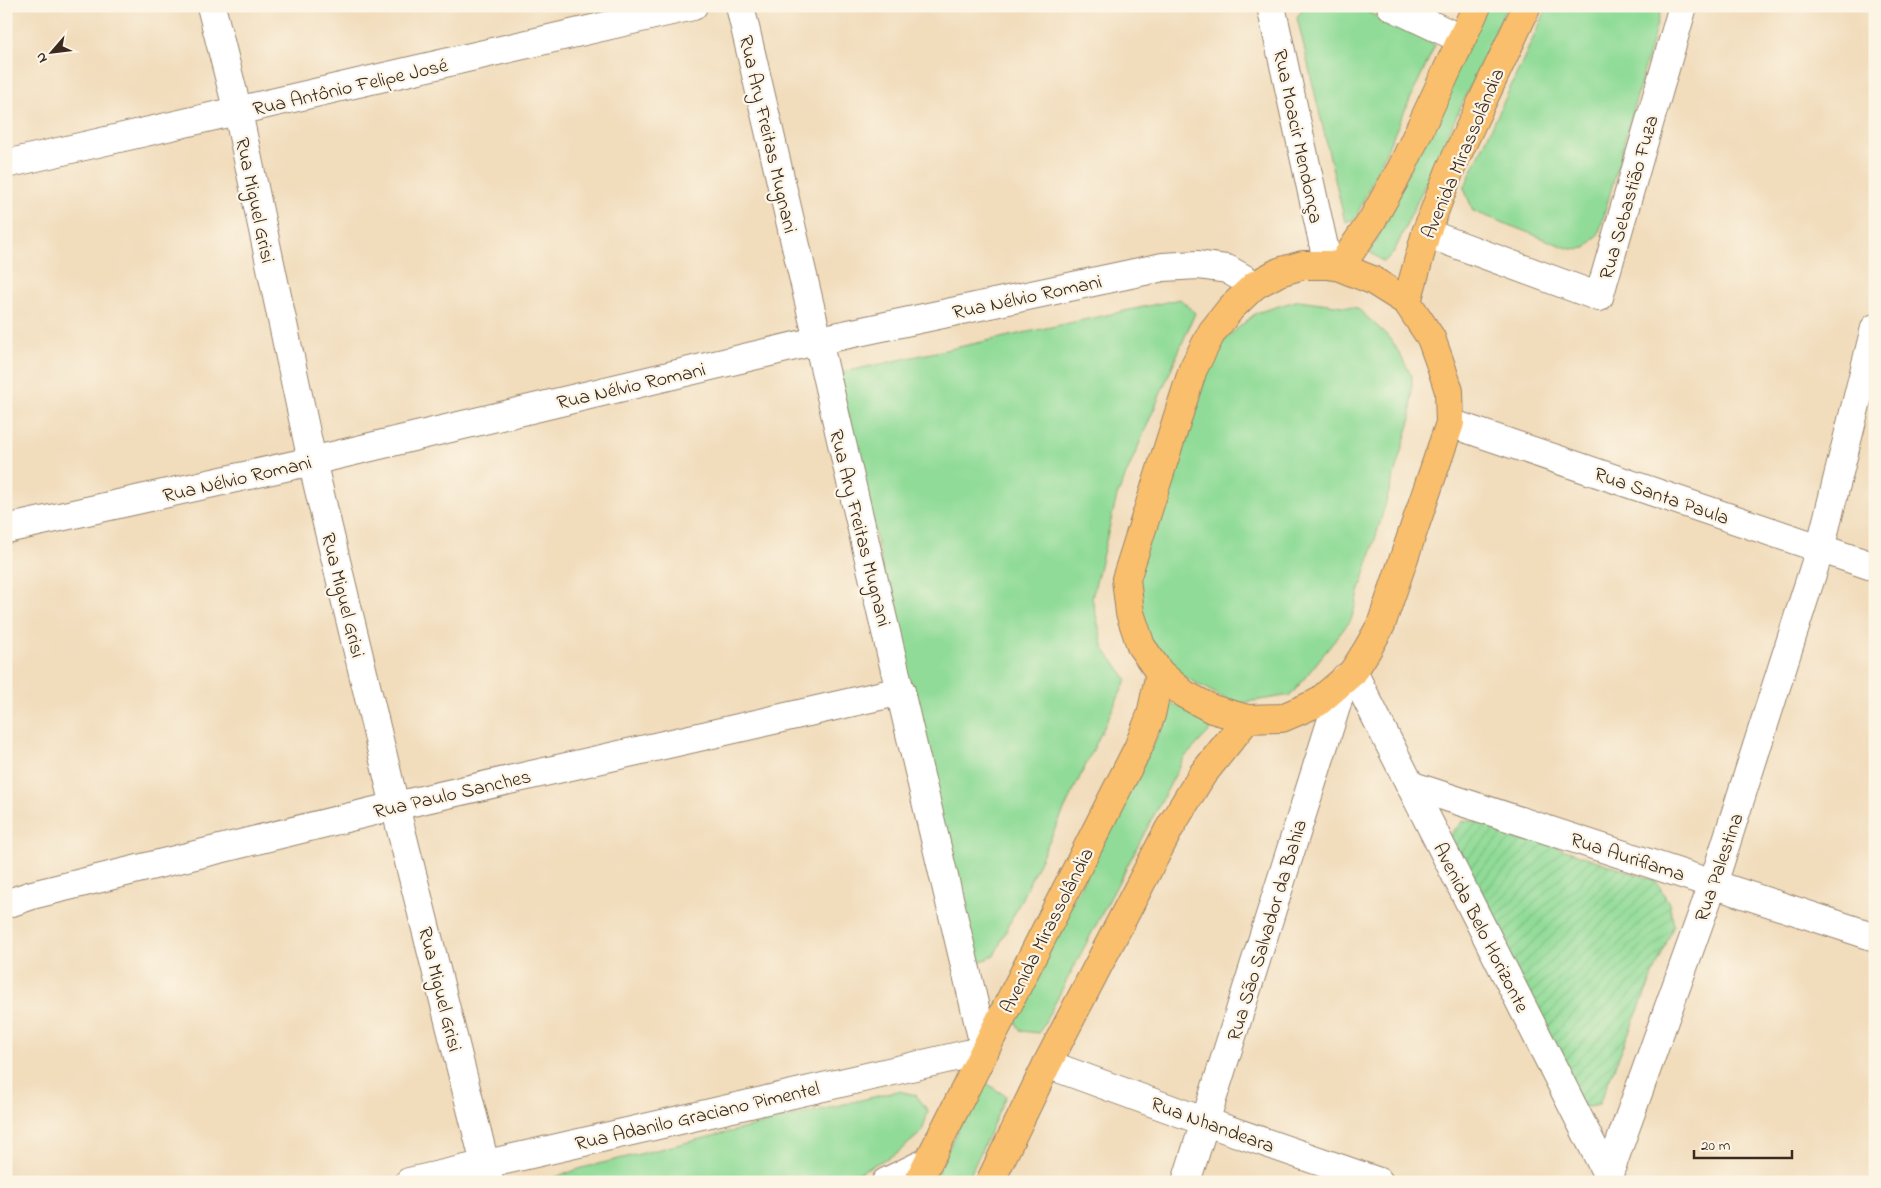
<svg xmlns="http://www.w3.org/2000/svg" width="1881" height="1188" font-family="'Indie Flower',sans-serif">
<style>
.green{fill:#90db97;stroke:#66825a}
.garden{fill:url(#garden-furrows);stroke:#66825a}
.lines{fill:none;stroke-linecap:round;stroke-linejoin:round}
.minor-casing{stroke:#96836c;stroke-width:30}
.major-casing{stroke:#96836c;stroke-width:30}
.minor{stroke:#fff;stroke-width:28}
.major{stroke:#f9bf6c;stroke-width:28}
.labels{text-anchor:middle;stroke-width:4.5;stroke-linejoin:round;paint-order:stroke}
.street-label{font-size:20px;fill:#3b2a1e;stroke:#fcf5e5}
</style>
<defs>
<pattern id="garden-furrows" width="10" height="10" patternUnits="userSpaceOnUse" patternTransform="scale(1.25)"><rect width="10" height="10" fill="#90db97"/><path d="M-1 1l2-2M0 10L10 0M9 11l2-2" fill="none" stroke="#7dbc82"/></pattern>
</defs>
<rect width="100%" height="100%" fill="#fcf5e5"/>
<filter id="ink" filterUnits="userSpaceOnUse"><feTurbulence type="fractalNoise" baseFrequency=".02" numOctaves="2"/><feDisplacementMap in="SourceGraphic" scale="10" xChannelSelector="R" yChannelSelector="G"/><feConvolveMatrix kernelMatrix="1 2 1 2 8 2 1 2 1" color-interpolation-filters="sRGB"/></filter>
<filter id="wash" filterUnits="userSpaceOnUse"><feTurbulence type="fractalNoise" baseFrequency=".0096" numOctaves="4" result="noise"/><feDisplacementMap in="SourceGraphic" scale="20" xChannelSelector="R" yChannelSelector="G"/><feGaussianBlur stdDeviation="1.12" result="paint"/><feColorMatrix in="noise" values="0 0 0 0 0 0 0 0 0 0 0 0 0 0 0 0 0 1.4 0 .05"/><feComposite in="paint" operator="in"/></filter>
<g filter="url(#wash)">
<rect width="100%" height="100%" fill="#f1dcbb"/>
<g class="green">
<polygon points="1305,6 1355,6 1435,45 1355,219 1345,222 1297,17"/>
<polygon points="1486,6 1507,6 1394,252 1384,262 1370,252"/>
<polygon points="1548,6 1662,6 1599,233 1586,248 1570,249 1473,211 1464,188"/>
<polygon points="1180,299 1195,313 1117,496 1092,598 1104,649 1127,679 994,956 971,965 839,373"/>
<polygon points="1299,300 1357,308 1391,339 1412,376 1411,418 1351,620 1291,695 1235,704 1168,668 1137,625 1136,571 1207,367 1224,340 1256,313"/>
<polygon points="1169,703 1220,720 1184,758 1039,1033 1021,1031 1013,1017 1157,737"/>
<polygon points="981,1080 1006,1096 967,1182 933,1182"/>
<polygon points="898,1091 916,1095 928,1111 922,1132 897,1153 840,1182 541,1182 582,1168"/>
</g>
<polygon class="garden" points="1464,820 1486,823 1656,881 1669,903 1674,925 1599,1104 1580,1108 1448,836"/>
</g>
<g filter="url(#ink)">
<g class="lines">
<g class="minor-casing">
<g id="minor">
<polyline points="211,6 238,112 312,461 395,806 489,1180"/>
<polyline points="1271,6 1328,265"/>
<polyline points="1391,6 1461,39"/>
<polyline points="6,164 693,6"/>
<polyline points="1426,233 1599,297 1683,6"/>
<polyline points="1450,423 1875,567"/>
<polyline points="6,529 312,461 816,341 1163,267 1198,265 1227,269 1255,285"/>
<polyline points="1353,672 1611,1182"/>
<polyline points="1410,785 1875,937"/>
<polyline points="6,904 32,895 395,806 901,691"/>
<polyline points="1047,1064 1206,1122 1379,1182"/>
<path d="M409 1182 985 1050C903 702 819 355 740 6"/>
<polyline points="886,1182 927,1162"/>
<polyline points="1186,1182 1345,678"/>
<polyline points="1606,1182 1713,884 1820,549 1875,328"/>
</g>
</g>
<g class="major-casing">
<g id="major">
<polygon points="1303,265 1328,265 1340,267 1372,280 1407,302 1431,338 1441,366 1449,391 1450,423 1381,625 1367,650 1353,672 1317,703 1282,718 1247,719 1212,709 1184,694 1160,673 1141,646 1130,613 1126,579 1193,369 1212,332 1231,308 1255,285 1279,272"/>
<polyline points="1340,267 1371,222 1402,167 1477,6"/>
<polyline points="1407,302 1426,233 1450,170 1527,6"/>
<polyline points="918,1182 1138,748 1151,715 1160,673"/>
<polyline points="990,1182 1047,1064 1169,829 1202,775 1247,719"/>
</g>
</g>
<use href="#minor" class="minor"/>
<use href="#major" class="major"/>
</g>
</g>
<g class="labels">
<g class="street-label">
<text transform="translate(350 86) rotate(-13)" y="7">Rua Antônio Felipe José</text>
<text transform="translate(769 134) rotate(77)" y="7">Rua Ary Freitas Mugnani</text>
<text transform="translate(1299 136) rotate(78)" y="7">Rua Moacir Mendonça</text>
<text transform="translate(1462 153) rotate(-67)" y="7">Avenida Mirassolândia</text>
<text transform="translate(1628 197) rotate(-74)" y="7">Rua Sebastião Fuza</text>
<text transform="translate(256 200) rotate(78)" y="7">Rua Miguel Grisi</text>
<text transform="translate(1027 296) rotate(-12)" y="7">Rua Nélvio Romani</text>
<text transform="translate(631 385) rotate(-13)" y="7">Rua Nélvio Romani</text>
<text transform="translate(237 478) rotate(-13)" y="7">Rua Nélvio Romani</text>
<text transform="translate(1662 495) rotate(19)" y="7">Rua Santa Paula</text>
<text transform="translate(861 528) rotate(76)" y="7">Rua Ary Freitas Mugnani</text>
<text transform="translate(344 595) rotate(76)" y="7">Rua Miguel Grisi</text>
<text transform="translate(452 793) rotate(-13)" y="7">Rua Paulo Sanches</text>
<text transform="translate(1628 856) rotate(18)" y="7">Rua Auriflama</text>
<text transform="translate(1718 867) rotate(-71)" y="7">Rua Palestina</text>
<text transform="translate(1482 927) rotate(63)" y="7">Avenida Belo Horizonte</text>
<text transform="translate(1046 930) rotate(-63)" y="7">Avenida Mirassolândia</text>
<text transform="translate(1266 930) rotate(-73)" y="7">Rua São Salvador da Bahia</text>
<text transform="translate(441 989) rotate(76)" y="7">Rua Miguel Grisi</text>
<text transform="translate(697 1115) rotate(-13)" y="7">Rua Adanilo Graciano Pimentel</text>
<text transform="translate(1213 1124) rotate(20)" y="7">Rua Nhandeara</text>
</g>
</g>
<rect width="1881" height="1188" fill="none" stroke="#fcf5e5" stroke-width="25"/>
<g transform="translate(52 52) rotate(242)" stroke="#fcf5e5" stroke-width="4" paint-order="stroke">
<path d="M0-4L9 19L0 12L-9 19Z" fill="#3b2a1e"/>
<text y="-8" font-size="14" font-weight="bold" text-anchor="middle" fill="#3b2a1e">N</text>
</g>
<path d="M1694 1150v8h98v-8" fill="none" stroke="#3b2a1e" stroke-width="2.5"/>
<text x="1701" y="1150" font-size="15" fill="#3b2a1e" stroke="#fcf5e5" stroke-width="4" paint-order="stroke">20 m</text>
</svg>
